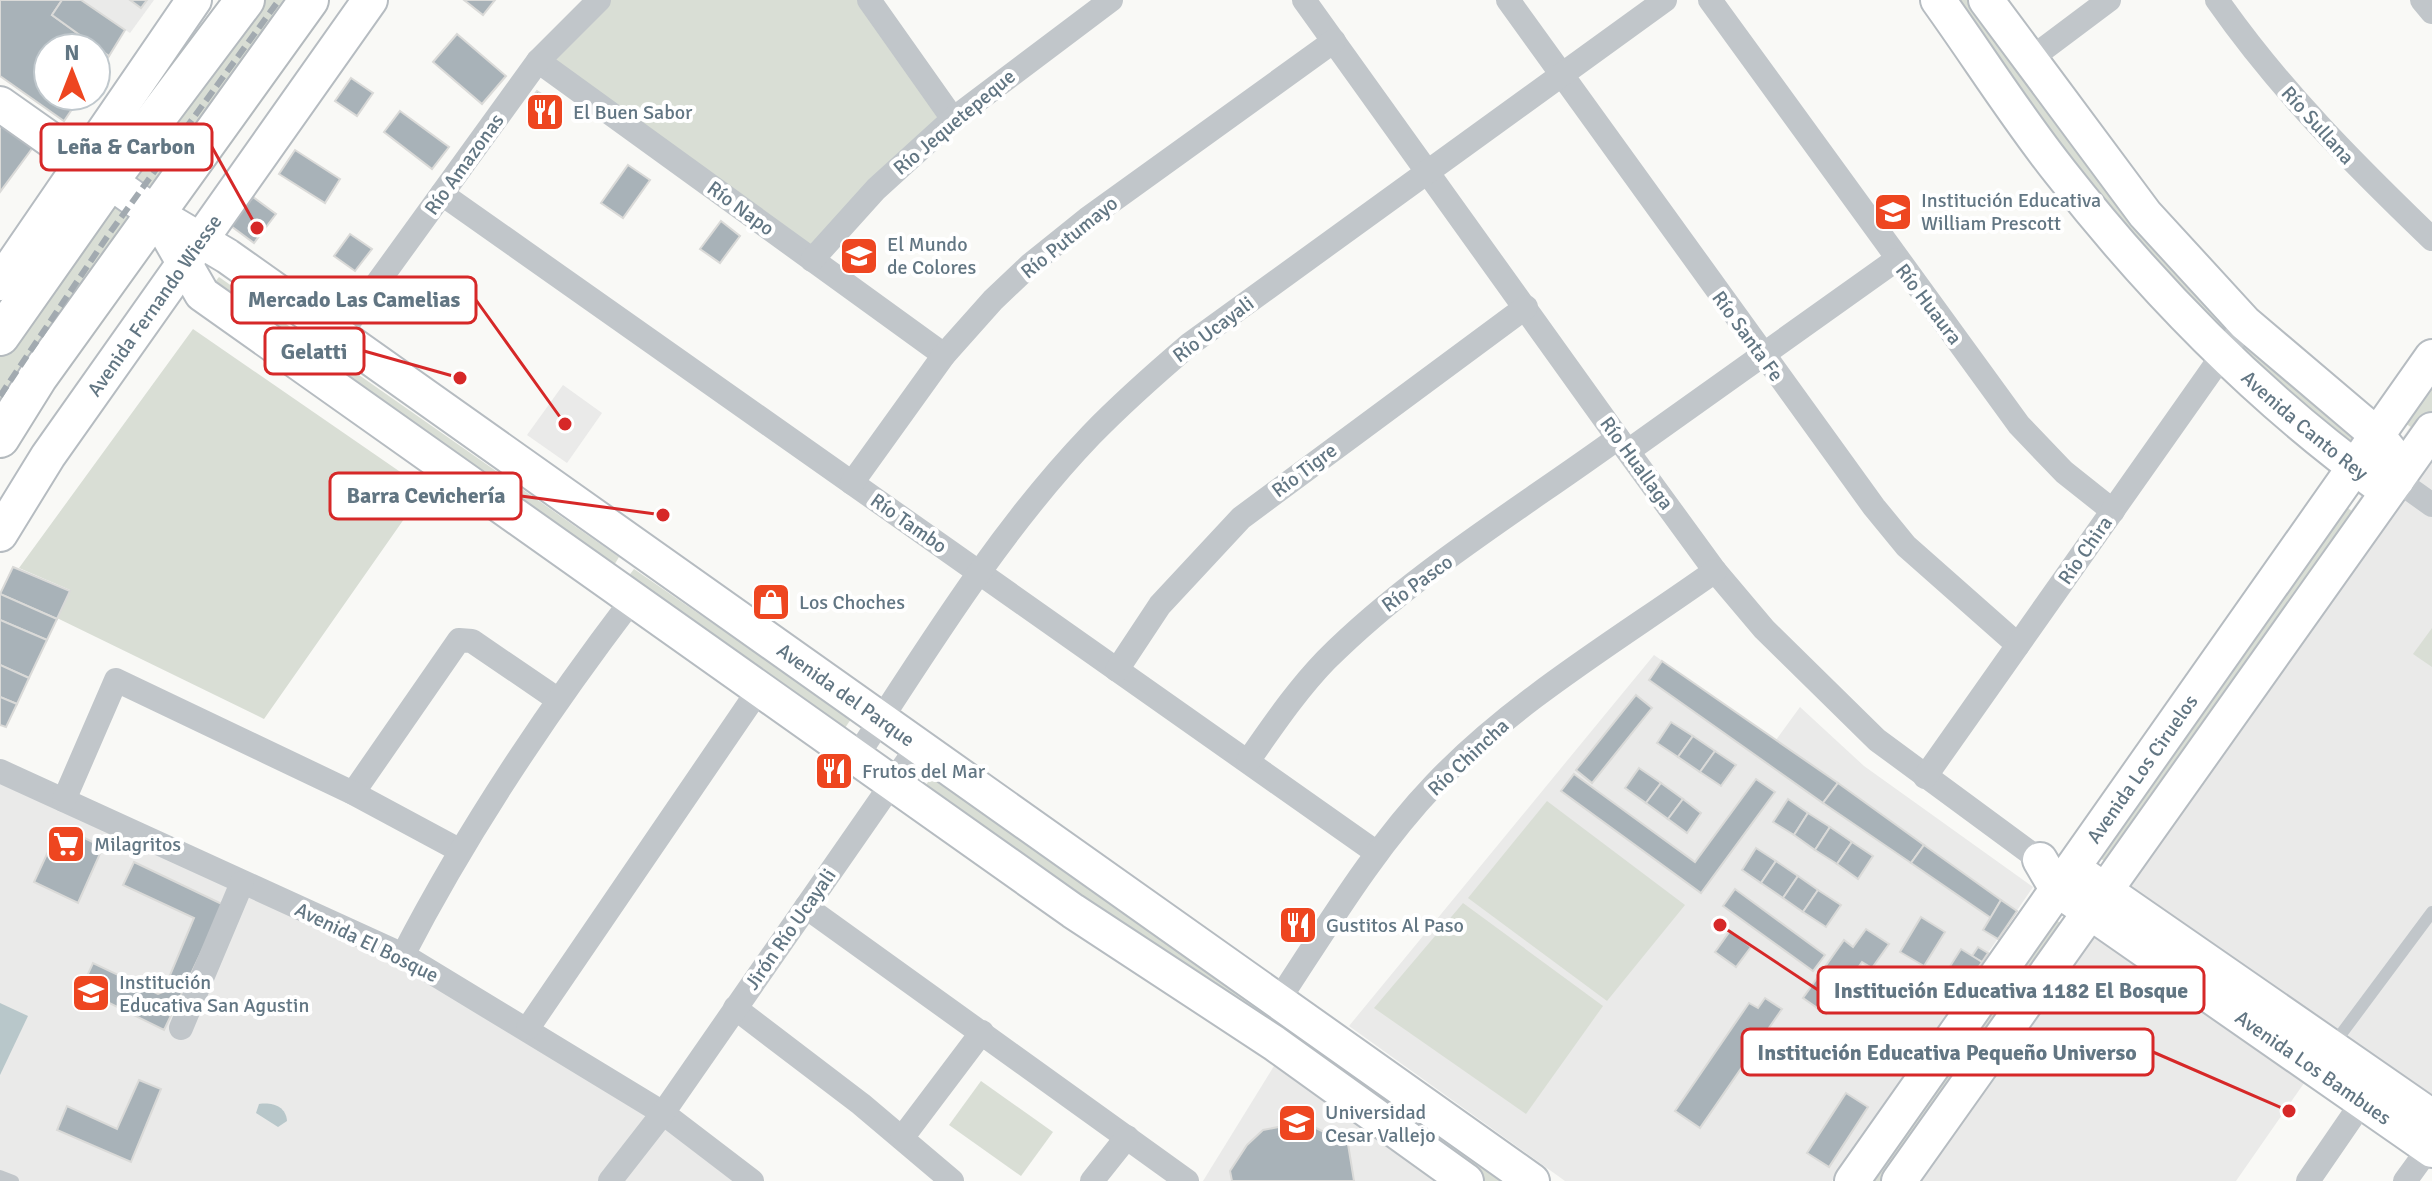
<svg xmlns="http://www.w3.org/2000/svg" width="2432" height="1181" font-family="Signika,sans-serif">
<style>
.built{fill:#eaeae9}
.green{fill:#d9ded5}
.water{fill:#b8c7ca}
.building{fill:#a8b2b8;stroke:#dadad8;stroke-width:2}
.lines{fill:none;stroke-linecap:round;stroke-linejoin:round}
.secondary-casing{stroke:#b6bcc1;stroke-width:38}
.primary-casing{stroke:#b4babe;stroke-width:42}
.lane{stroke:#c1c6ca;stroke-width:12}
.street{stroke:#c1c6ca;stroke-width:24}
.secondary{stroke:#fff;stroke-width:34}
.primary{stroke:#fff;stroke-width:38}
.rail{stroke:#a2aab0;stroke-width:6;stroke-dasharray:12 6;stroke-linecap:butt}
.labels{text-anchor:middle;stroke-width:8;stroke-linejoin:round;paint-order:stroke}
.poi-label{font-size:20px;fill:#627683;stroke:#fff;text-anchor:start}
.street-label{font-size:20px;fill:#627683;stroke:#fff}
.leader{fill:none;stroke:#d62828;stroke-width:3}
.callout-dot{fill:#d62828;stroke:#fff;stroke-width:3}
.callout{fill:#fff;stroke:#d62828;stroke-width:3}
.callout-label{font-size:22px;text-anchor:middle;font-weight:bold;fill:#627683}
</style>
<rect width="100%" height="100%" fill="#f9f9f6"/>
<g class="built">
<polygon points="81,0 154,0 130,33"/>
<polygon points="563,385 602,413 567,463 527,435"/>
<polygon points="2432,396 2432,1161 2309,1076 2236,1181 1877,1181"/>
<polygon points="1654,655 1776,740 1800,707 1864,766 2033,887 1832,1181 1565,1181 1349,1026"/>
<polygon points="0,778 395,959 669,1127 734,1181 0,1181"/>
<polygon points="1274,1066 1435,1181 1203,1181"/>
</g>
<g class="green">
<polygon points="257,0 298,0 153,197 127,174"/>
<polygon points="599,0 868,0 953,119 812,260 538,61"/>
<polygon points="1947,0 1975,0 2230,326 2220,335 2166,288"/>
<polygon points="108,200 141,212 0,422 0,350"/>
<polygon points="219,277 619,557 613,567 210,288"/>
<polygon points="193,329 425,489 264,719 57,618 70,590 19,568"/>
<polygon points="2246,338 2359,433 2353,452 2238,347"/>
<polygon points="2432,379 2432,411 2418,432 2402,421"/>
<polygon points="2342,504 2359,516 2112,866 2095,855"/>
<polygon points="634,569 851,719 843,731 627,578"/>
<polygon points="2432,628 2432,667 2413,654"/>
<polygon points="933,775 1295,1034 1288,1044 923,789"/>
<polygon points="1547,801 1685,905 1607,1001 1468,898"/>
<polygon points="1463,903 1603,1006 1526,1114 1374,1008"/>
<polygon points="2053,918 2068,928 1891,1181 1866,1181"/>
<polygon points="1307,1042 1503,1181 1485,1181 1300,1052"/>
<polygon points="981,1081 1053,1132 1021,1176 949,1125"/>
</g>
<g class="water">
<polygon points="0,1003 28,1016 0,1075"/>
<path d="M259 1104C272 1102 286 1106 287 1121L278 1127 256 1113Z"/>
</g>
<g class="building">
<polygon points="0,0 62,0 52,15 109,56 96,74 96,48 48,48 48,96 81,96 64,121 0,76"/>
<polygon points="62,0 81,0 125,30 109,56 52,15"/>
<polygon points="130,0 147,0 141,8"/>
<polygon points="464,0 495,0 483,15"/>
<polygon points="457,34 506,76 482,104 433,62"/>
<polygon points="351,78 373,93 357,116 335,101"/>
<polygon points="537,91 560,106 551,119 528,103"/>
<polygon points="400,111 449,147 432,169 384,132"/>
<polygon points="0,123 34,146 0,192"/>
<polygon points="295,150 340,179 325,203 279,174"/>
<polygon points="628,165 650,180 623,218 601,203"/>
<polygon points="253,197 276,214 254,243 231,226"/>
<polygon points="721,221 740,236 720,263 700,249"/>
<polygon points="350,234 372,249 355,271 334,256"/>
<polygon points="13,567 70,591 57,619 0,594"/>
<polygon points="0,594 57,619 47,640 0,620"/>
<polygon points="0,620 47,640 29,678 0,665"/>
<polygon points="1662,661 1838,783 1823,803 1649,680"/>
<polygon points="0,665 29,678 17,704 0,697"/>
<polygon points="1636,695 1652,708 1592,783 1576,770"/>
<polygon points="0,697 17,704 6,727 0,725"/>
<polygon points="1671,722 1693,736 1678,757 1657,743"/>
<polygon points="1693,736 1715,751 1700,772 1678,757"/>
<polygon points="1715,751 1736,765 1721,786 1700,772"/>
<polygon points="1639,768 1661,783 1646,803 1625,788"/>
<polygon points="1574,774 1695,862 1756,779 1775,792 1701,893 1561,791"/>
<polygon points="1661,783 1683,799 1668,819 1646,803"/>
<polygon points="1838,783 1924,845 1911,863 1823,803"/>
<polygon points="1683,799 1701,813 1687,833 1668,819"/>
<polygon points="1788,799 1808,813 1794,835 1773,822"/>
<polygon points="1808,813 1830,827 1815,850 1794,835"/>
<polygon points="60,826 103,847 78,903 34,882"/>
<polygon points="1830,827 1852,842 1837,864 1815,850"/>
<polygon points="1852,842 1873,856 1858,879 1837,864"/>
<polygon points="1924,845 2001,900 1991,918 1911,863"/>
<polygon points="1756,848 1776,861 1761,883 1742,870"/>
<polygon points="1776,861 1798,876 1783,898 1761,883"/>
<polygon points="134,862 224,905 164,1030 81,989 93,963 158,994 163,992 194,918 123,885"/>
<polygon points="1798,876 1818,890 1803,912 1783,898"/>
<polygon points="1735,889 1825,955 1813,971 1723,906"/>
<polygon points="1818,890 1841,905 1826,927 1803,912"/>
<polygon points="2001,900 2017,911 1998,939 1983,930"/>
<polygon points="1921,917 1945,932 1924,966 1900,952"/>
<polygon points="1866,929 1889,944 1872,968 1862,962 1826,1014 1803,998 1844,940 1853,947"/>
<polygon points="1730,931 1751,947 1736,967 1715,952"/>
<polygon points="1978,947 1988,953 1982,962 1972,956"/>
<polygon points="1961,949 1982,962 1947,1013 1928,1001"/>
<polygon points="1765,998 1782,1009 1700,1128 1675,1111 1749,1003 1758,1008"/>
<polygon points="139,1080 161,1089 131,1162 57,1130 67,1106 117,1129"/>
<polygon points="1846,1093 1868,1107 1829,1167 1807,1153"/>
<polygon points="1304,1122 1348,1144 1354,1181 1232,1181 1230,1171 1247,1145 1263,1130"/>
</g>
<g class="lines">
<g class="secondary-casing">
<g id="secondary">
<path id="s1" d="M1938 0C1979 57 2017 118 2061 173 2152 289 2260 399 2380 486L2397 480V460L2377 435 2245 323 2145 214 1986 0"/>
<path id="s2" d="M0 104 156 214 227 256 1532 1181"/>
<polyline points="156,214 202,294 1073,911 1274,1043 1466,1181"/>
<polyline points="0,283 194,0"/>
<path id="s3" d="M0 534 48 456 370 0"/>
<path id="s4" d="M2040 860 2057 889 2432 1150"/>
<polyline points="2087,878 2432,1117"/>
<path id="s5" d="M1852 1181 2432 357"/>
<polyline points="1899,1181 2432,430"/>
</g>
</g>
<g class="primary-casing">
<g id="primary">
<polyline points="0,336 109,181 245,0"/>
<polyline points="0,438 38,377 309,0"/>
</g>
</g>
<g class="lane">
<polyline points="2333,1045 2432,912"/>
<polyline points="0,1176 13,1181"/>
</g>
<g class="street">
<polyline points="869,0 953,119"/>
<polyline points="1304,0 1618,438 1715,571 1764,629 1877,740 2040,860"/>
<polyline points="1508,0 1874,507 1906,546 2018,645"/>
<polyline points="1710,0 2019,425 2064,472 2113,511"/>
<path d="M2217 0C2279 89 2354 164 2432 239"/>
<polyline points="2422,0 2432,12"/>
<polyline points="2029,60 2109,0"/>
<polyline points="538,61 944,355"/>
<polyline points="442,194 1377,853"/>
<polyline points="812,260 876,189 953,119 1111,0"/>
<polyline points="339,336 538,61 599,0"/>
<polyline points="1628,451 1896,260"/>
<polyline points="2397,480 2432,505"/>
<polyline points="852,483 944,355 993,300 1031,264 1087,219 1334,41"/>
<polyline points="1117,670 1160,605 1241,518 1526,307"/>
<path d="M857 756C929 646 1000 530 1091 435 1122 403 1156 373 1190 344L1665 0"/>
<path d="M1248 761C1272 727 1296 691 1326 660 1412 574 1520 509 1618 438"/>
<polyline points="0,771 403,955 663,1113 752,1181"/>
<polyline points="1925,777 2245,323"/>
<polyline points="353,793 459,640 472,641 557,699"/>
<polyline points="64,800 116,680 353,793 459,850"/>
<polyline points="806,907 1187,1181"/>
<path d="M403 955C468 829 546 713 632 600"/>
<path d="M1278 1001C1327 927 1373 849 1435 784 1515 700 1621 638 1715 571"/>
<polyline points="735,1008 861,1104 952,1181"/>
<polyline points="181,1028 242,883"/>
<polyline points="528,1028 760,688"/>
<polyline points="902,1138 982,1032"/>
<polyline points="610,1181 663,1113 918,746"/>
<polyline points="1092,1181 1127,1137"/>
<polyline points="2308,1181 2363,1101"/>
<polyline points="2405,1181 2432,1144"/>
</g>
<use href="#secondary" class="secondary"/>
<use href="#primary" class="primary"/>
<polyline class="rail" points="0,396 109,234 279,0"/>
</g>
<defs>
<g id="restaurant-square" transform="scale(2)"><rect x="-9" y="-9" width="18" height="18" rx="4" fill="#ee4620" stroke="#fff"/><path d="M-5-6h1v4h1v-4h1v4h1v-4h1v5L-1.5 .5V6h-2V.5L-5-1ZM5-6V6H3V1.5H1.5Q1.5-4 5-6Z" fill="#fff"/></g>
<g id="school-square" transform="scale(2)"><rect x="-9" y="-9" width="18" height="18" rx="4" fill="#ee4620" stroke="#fff"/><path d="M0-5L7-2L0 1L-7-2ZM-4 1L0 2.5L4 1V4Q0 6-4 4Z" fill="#fff"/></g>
<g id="shop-square" transform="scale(2)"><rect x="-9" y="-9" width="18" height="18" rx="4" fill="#ee4620" stroke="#fff"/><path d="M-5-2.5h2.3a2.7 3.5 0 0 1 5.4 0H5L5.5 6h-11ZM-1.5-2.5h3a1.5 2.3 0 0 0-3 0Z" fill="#fff"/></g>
<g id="supermarket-square" transform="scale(2)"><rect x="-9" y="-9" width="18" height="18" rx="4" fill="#ee4620" stroke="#fff"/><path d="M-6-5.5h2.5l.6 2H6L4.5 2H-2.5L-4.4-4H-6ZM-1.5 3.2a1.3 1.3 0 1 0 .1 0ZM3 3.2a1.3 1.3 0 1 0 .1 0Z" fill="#fff"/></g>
<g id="university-square" transform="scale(2)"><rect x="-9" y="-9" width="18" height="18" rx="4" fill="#ee4620" stroke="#fff"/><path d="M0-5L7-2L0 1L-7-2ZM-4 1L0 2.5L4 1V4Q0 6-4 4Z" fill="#fff"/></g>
</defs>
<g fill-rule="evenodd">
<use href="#restaurant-square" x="545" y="112"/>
<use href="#school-square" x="1893" y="212"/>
<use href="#school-square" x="859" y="256"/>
<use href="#shop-square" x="771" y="602"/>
<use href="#restaurant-square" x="834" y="771"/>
<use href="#supermarket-square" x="66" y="844"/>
<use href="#restaurant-square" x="1298" y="925"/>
<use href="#school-square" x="91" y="993"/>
<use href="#university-square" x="1297" y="1123"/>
</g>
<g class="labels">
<g class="poi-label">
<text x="573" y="119">El Buen Sabor</text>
<text x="1921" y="207">Institución Educativa<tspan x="1921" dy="23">William Prescott</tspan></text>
<text x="887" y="251">El Mundo<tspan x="887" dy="23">de Colores</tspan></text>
<text x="799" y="609">Los Choches</text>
<text x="862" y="778">Frutos del Mar</text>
<text x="94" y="851">Milagritos</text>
<text x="1326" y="932">Gustitos Al Paso</text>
<text x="119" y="989">Institución<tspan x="119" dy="23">Educativa San Agustin</tspan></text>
<text x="1325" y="1119">Universidad<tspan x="1325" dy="23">Cesar Vallejo</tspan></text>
</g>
<g class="street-label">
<text transform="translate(954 122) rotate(-40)" y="7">Río Jequetepeque</text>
<text transform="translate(2318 125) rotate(48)" y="7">Río Sullana</text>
<text transform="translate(464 164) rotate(-54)" y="7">Río Amazonas</text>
<text transform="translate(741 208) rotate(36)" y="7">Río Napo</text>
<text transform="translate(1069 237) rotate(-39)" y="7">Río Putumayo</text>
<text transform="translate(1929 304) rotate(53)" y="7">Río Huaura</text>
<text dy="7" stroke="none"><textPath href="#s3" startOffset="276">Avenida Fernando Wiesse</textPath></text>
<text transform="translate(1213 329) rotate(-37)" y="7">Río Ucayali</text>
<text transform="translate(1748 336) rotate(54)" y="7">Río Santa Fe</text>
<text dy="7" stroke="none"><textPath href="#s1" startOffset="564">Avenida Canto Rey</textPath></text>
<text transform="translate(1637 463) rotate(54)" y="7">Río Huallaga</text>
<text transform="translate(1304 470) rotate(-37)" y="7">Río Tigre</text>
<text transform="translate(909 523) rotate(35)" y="7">Río Tambo</text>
<text transform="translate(2085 550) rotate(-55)" y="7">Río Chira</text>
<text transform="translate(1417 583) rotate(-36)" y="7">Río Pasco</text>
<text dy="7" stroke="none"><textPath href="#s2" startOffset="1032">Avenida del Parque</textPath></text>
<text transform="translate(1468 757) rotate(-43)" y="7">Río Chincha</text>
<text dy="7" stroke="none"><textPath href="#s5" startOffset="504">Avenida Los Ciruelos</textPath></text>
<text transform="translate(790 929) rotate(-55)" y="7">Jirón Río Ucayali</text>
<text transform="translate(367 942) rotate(26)" y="7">Avenida El Bosque</text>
<text dy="7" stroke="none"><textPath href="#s4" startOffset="346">Avenida Los Bambues</textPath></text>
</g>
</g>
<path class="leader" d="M257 228L212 147M565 424L476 300M460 378L364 351M663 515L521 496M1720 925L1818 990M2289 1111L2153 1052"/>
<g class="callout-dot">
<circle cx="257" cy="228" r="8"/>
<circle cx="565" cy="424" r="8"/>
<circle cx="460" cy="378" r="8"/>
<circle cx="663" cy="515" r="8"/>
<circle cx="1720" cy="925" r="8"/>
<circle cx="2289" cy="1111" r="8"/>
</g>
<g class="callout">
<rect x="41" y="124" width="171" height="46" rx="8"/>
<rect x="232" y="277" width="244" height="46" rx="8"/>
<rect x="265" y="328" width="99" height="46" rx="8"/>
<rect x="330" y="473" width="191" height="46" rx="8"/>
<rect x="1818" y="967" width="386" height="46" rx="8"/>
<rect x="1742" y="1029" width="411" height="46" rx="8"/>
</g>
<g class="callout-label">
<text x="126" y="154">Leña &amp; Carbon</text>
<text x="354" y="307">Mercado Las Camelias</text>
<text x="314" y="359">Gelatti</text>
<text x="426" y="503">Barra Cevichería</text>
<text x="2011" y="998">Institución Educativa 1182 El Bosque</text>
<text x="1947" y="1060">Institución Educativa Pequeño Universo</text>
</g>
<g transform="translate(72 72)"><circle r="38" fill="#ffffff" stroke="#c0c8cd" stroke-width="2"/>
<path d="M0-6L14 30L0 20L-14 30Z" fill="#ee4620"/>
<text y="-12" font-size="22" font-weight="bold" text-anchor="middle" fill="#627683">N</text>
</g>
</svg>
